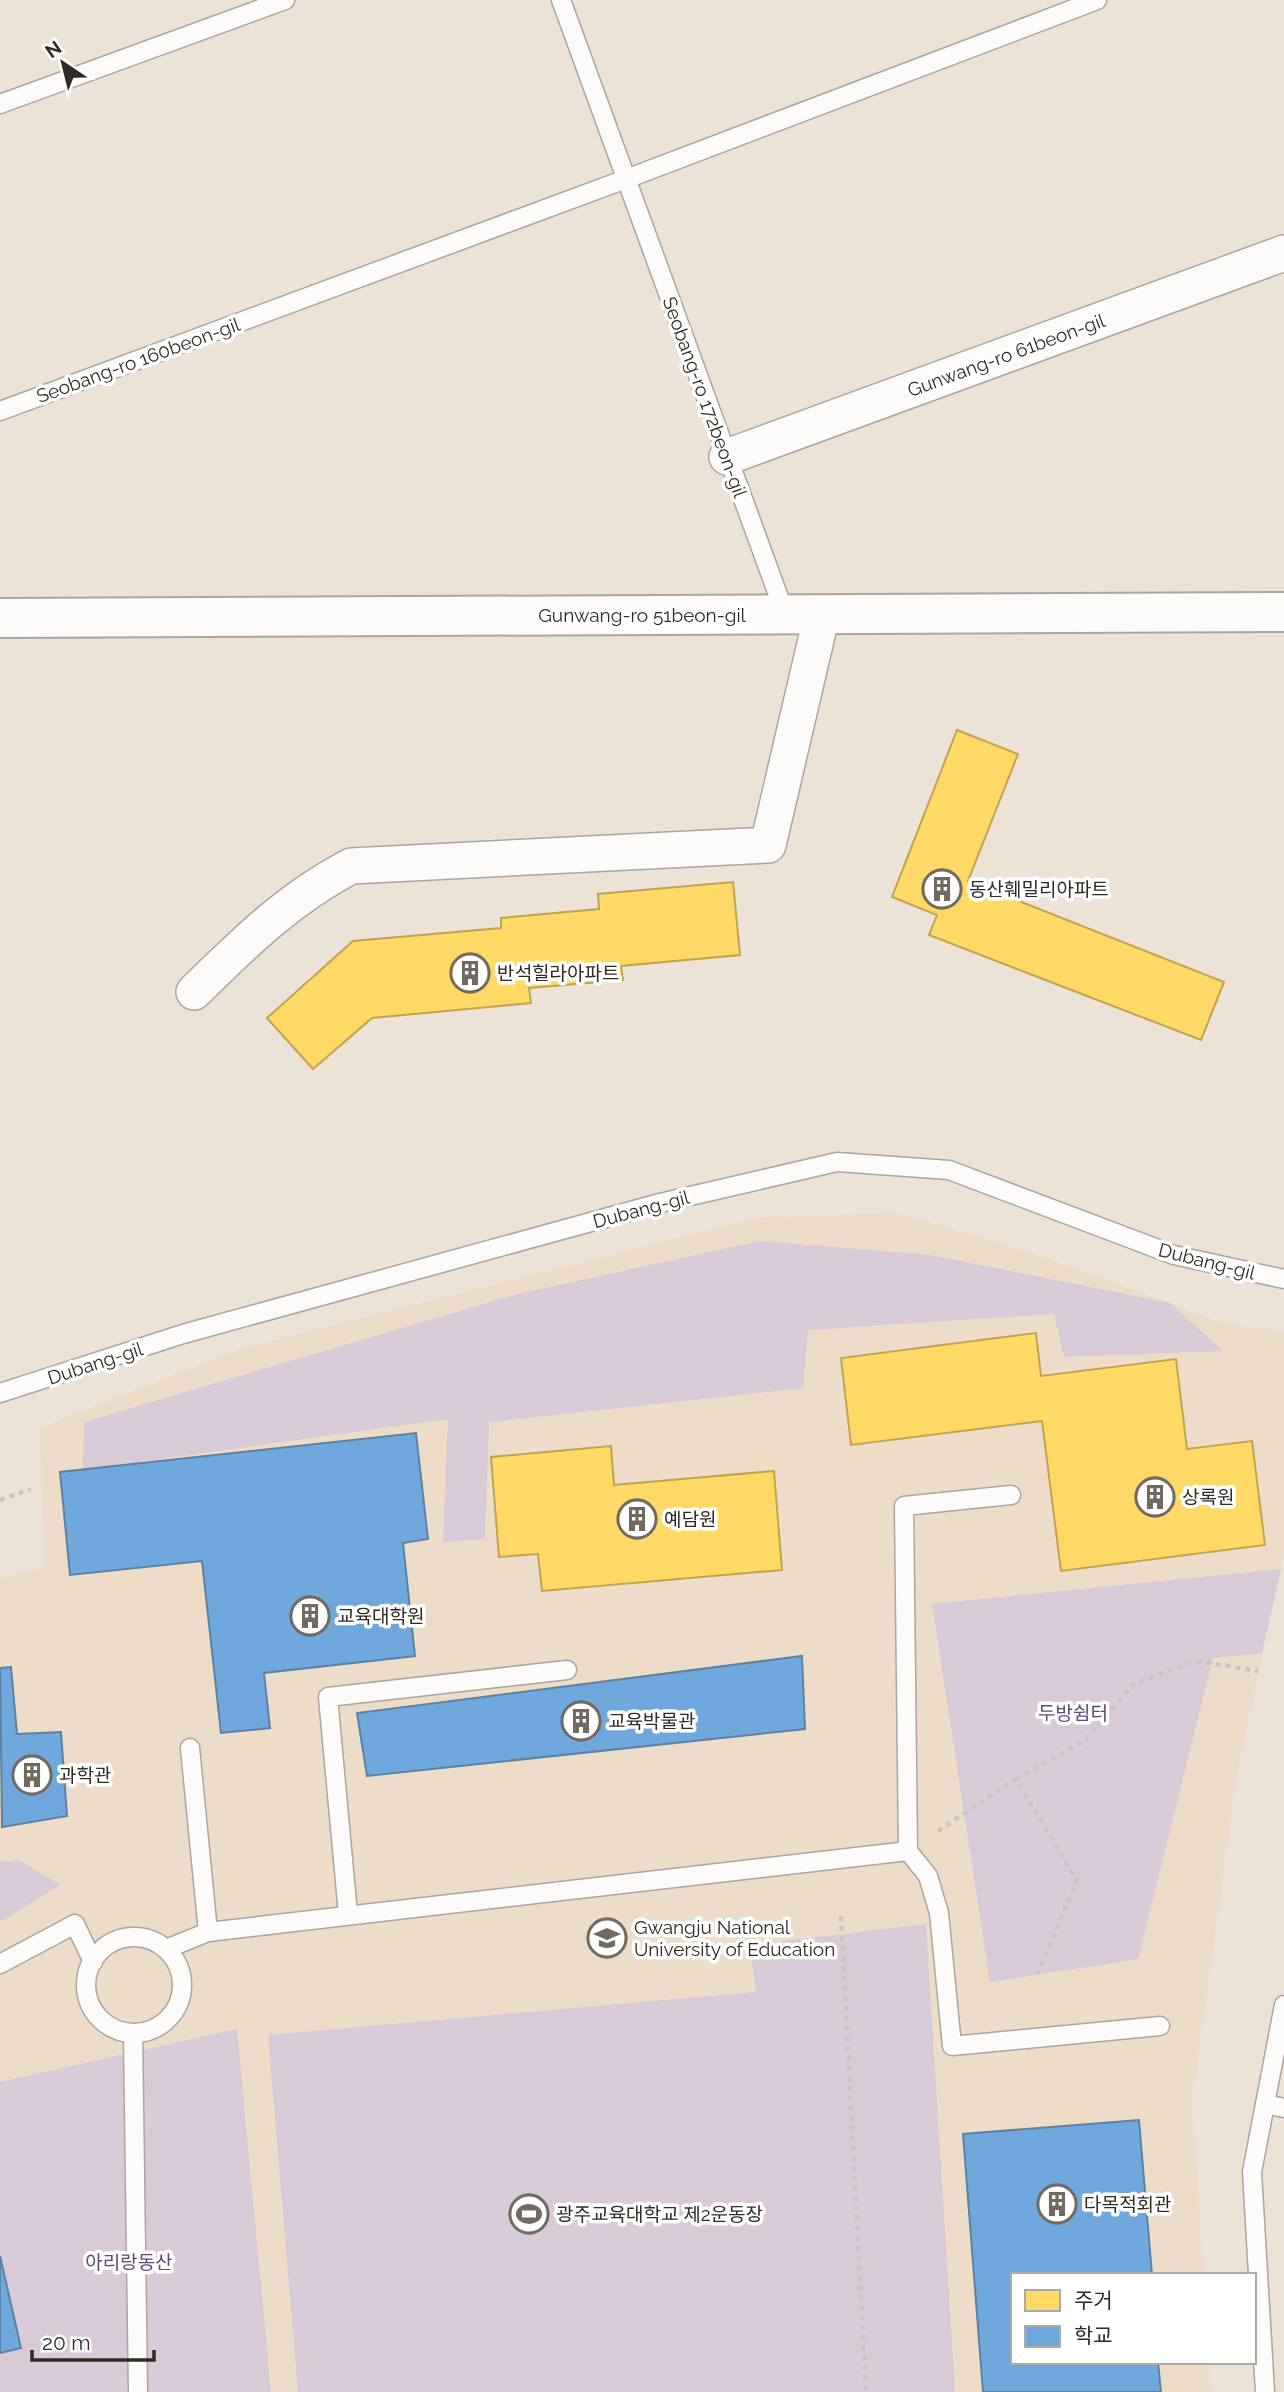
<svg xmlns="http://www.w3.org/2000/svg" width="1284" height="2392" font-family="Raleway,'Noto Sans KR',sans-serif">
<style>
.built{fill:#eddcc8}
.green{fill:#d8cad7}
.homes{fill:#ffd966;stroke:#c1a452;stroke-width:2}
.schools{fill:#6fa8dc;stroke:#5c82a4;stroke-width:2}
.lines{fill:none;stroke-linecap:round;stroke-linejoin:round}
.lane-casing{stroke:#ada69d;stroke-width:21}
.street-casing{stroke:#ada69d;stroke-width:38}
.secondary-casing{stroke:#ada69d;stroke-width:42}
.path{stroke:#cac5c2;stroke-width:4.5;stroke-dasharray:5 5;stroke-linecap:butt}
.lane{stroke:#fcfbf9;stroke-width:18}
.street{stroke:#fcfbf9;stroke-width:35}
.secondary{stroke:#fcfbf9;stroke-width:38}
.labels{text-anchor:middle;stroke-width:7;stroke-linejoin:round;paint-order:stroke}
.street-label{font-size:19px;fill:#302a22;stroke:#fff}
.poi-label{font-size:19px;fill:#302a22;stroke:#fff;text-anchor:start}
.park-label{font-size:19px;fill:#614678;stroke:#fff}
</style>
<rect width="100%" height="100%" fill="#ece2d6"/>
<polygon class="built" points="894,1212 1031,1252 1221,1322 1284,1332 1284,1551 1237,1774 1192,2101 1204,2275 1013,2275 1013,2362 1209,2362 1211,2392 0,2392 0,1579 46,1566 39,1428 239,1349 756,1218"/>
<g class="green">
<polygon points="760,1241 930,1255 1170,1303 1223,1351 1064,1357 1054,1314 808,1330 803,1388 489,1422 485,1539 443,1542 448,1419 83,1470 84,1422 518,1294"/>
<polygon points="1281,1569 1262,1653 1213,1658 1138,1959 990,1982 932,1604"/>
<polygon points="19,1860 60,1885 0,1922 0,1862"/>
<polygon points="926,1924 955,2392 298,2392 268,2035 756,1992 750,1945"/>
<polygon points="237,2029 271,2392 0,2392 0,2082"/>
</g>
<g class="homes">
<polygon points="957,730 1018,754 968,881 1224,982 1201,1040 929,935 937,915 892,897"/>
<polygon points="733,882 740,955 621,966 623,980 529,988 531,1003 372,1018 313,1069 267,1018 353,941 501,928 501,918 599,909 598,894"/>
<polygon points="1036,1333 1041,1376 1176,1359 1187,1449 1252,1441 1265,1545 1061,1571 1042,1421 851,1445 841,1358"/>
<polygon points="611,1446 614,1485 774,1471 782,1570 542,1591 538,1554 499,1557 491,1457"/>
</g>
<g class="schools">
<polygon points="416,1433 428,1539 403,1543 415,1656 264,1673 270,1728 221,1733 202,1561 70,1575 60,1472"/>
<polygon points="802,1656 805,1729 367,1776 357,1713"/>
<polygon points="11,1667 17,1734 61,1732 67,1816 2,1827 0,1668"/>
<polygon points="1139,2120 1152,2275 1013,2275 1013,2362 1158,2362 1161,2392 983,2392 963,2134"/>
<polygon points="0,2256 21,2348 0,2353"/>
</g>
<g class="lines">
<g class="lane-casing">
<g id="lane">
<polyline points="561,0 785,614"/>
<polyline points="0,104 285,0"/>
<polyline points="0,411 626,179 1097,0"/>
<polyline points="0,1393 183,1334 660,1203 837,1162 949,1170 1174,1255 1284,1279"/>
<polyline points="1011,1495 904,1506 908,1851 928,1876 939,1913 952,2046 1160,2026"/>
<polyline points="190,1748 208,1932"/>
<polyline points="348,1914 328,1697 567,1670"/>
<circle cx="134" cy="1985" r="48"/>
<polyline points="166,1949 208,1932 908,1851"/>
<polyline points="0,1964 75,1924 93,1962"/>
<polyline points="133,2033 138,2392"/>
<polyline points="1265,2104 1284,2108"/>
<polyline points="1265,2392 1252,2172 1284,2005"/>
</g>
</g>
<g class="street-casing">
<g id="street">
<polyline points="727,457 1284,253"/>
<path d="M194 992C244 943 288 899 351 866L768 845 822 614"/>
</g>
</g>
<g class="secondary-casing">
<polyline id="secondary" points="0,618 1284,612"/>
</g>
<g class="path">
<polyline points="0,1500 31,1489"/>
<polyline points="1016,1779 1084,1741 1135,1683 1196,1661 1258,1671"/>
<polyline points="938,1831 1016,1779 1077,1881 1037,1974"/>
<polyline points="841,1916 866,2392"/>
</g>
<use href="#lane" class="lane"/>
<use href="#street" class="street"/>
<use href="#secondary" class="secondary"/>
</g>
<defs>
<g id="building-ring" transform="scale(2.0125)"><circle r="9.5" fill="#fff" stroke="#726a61" stroke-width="1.5"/><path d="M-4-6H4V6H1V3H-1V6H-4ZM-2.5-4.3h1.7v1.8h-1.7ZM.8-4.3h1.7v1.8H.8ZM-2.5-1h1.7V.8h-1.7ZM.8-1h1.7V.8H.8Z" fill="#726a61"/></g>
<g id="university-ring" transform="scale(2.0125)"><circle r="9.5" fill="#fff" stroke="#726a61" stroke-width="1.5"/><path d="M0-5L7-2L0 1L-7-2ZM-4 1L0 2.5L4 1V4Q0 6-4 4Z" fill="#726a61"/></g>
<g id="stadium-ring" transform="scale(2.0125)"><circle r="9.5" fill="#fff" stroke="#726a61" stroke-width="1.5"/><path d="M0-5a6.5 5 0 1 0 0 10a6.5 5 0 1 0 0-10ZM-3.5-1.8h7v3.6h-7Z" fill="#726a61"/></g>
</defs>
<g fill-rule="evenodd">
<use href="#building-ring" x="942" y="889"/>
<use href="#building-ring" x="470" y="973"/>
<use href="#building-ring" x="1155" y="1497"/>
<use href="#building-ring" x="637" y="1519"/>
<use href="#building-ring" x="310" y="1616"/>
<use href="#building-ring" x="581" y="1721"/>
<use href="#building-ring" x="32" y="1775"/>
<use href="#university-ring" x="607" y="1938"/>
<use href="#building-ring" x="1057" y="2204"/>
<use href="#stadium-ring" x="529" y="2214"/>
</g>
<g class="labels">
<g class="street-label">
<text transform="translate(1006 355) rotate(-20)" y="7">Gunwang-ro 61beon-gil</text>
<text transform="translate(138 360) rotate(-20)" y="7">Seobang-ro 160beon-gil</text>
<text transform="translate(705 397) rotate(70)" y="7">Seobang-ro 172beon-gil</text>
<text x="642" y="622">Gunwang-ro 51beon-gil</text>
<text transform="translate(641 1209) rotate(-15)" y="7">Dubang-gil</text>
<text transform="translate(1207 1261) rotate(14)" y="7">Dubang-gil</text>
<text transform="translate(95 1363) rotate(-18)" y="7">Dubang-gil</text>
</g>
<g class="poi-label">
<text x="969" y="896">동산훼밀리아파트</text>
<text x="497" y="980">반석힐라아파트</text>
<text x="1182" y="1504">상록원</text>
<text x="664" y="1526">예담원</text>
<text x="337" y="1623">교육대학원</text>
<text x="608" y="1728">교육박물관</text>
<text x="59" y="1782">과학관</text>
<text x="634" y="1934">Gwangju National<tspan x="634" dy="22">University of Education</tspan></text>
<text x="1084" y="2211">다목적회관</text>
<text x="556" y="2221">광주교육대학교 제2운동장</text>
</g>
<g class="park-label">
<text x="1073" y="1720">두방쉼터</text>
<text x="129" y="2269">아리랑동산</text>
</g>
</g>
<rect x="1011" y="2273" width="245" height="91" fill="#ffffff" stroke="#acaaa7" stroke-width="2"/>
<rect x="1025" y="2290" width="35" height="21" fill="#ffd966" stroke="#acaaa7" stroke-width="2"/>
<text x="1074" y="2308" font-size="21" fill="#302a22">주거</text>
<rect x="1025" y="2326" width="35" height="21" fill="#6fa8dc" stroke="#acaaa7" stroke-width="2"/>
<text x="1074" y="2343" font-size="21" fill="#302a22">학교</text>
<g transform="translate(63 63) rotate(325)" stroke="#ffffff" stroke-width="5" paint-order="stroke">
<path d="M0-5L12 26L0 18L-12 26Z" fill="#302a22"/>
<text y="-10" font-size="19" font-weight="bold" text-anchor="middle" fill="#302a22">N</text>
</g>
<path d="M32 2350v10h122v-10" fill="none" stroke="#302a22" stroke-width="3.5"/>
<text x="42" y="2350" font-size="21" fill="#302a22" stroke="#ffffff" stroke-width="5" paint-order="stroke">20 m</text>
</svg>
